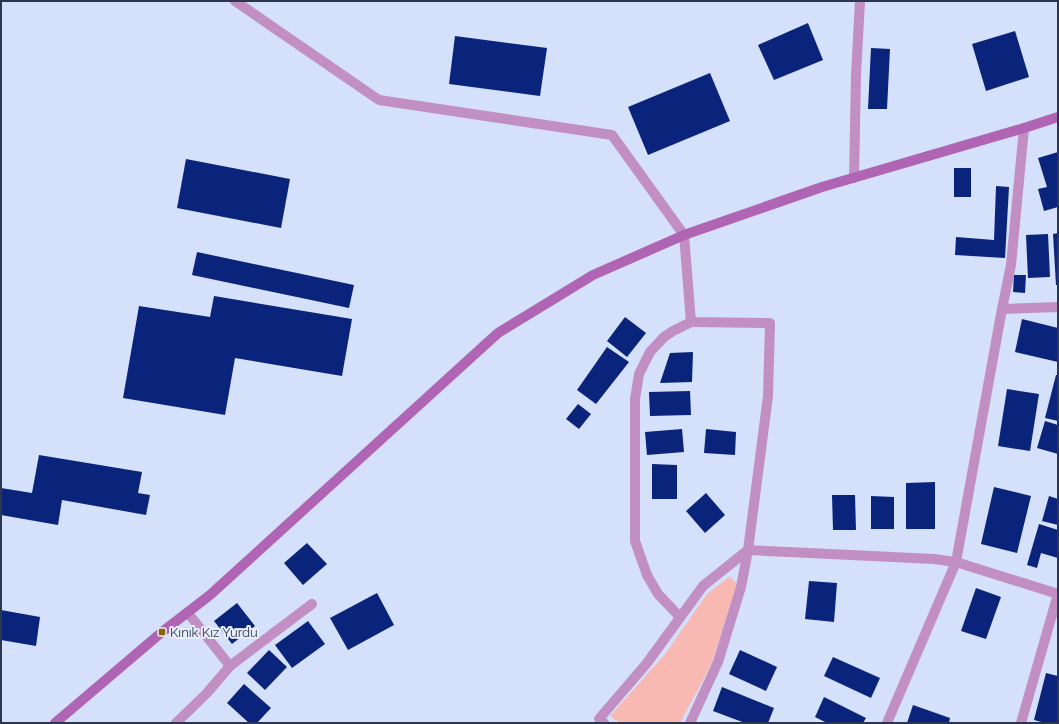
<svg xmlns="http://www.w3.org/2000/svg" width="1059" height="724" font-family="Raleway,sans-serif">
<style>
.green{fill:#f9b9b3}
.building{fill:#0a247b}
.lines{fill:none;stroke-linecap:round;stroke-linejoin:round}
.minor{stroke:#c28fc4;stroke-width:10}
.secondary{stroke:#b064b4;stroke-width:10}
.poi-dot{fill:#876500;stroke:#e8eefb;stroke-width:1.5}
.labels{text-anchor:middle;stroke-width:4;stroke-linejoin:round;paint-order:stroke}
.poi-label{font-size:13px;fill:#2c374f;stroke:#e8eefb;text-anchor:start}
</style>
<rect width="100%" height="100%" fill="#d5e1fa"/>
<polygon class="green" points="730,576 737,584 712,663 680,723 620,723 610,716 665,654 707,594"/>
<g class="building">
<polygon points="808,23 823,60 774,80 758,45"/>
<polygon points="1015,31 1029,77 986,91 972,44"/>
<polygon points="455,36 547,48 540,96 449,84"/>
<polygon points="871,48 890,49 887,109 868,109"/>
<polygon points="710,73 730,121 648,155 628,107"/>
<polygon points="1058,152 1058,207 1044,211 1038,189 1047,187 1038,158"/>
<polygon points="186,159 290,179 281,228 177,208"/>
<rect x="954" y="168" width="17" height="29"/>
<polygon points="996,186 1009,187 1005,258 955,255 956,237 994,240"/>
<polygon points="1058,233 1058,285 1056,285 1053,234"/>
<polygon points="1048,234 1050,277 1028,278 1026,235"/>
<polygon points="197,252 354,285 349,308 192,275"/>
<polygon points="1014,275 1026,275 1025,293 1013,292"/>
<polygon points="214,296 352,319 342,376 235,358 225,415 123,398 139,306 210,317"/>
<polygon points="625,317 646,333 627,357 607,341"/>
<polygon points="1022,319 1058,328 1058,362 1015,352"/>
<polygon points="607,347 629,362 596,404 577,390"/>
<polygon points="693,352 692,382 660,383 670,353"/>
<polygon points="1056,375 1058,375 1058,421 1045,418"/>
<polygon points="1007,389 1039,394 1030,451 998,446"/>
<polygon points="690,391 691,415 650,416 649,392"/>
<polygon points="578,404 591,414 579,429 566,419"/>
<polygon points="1045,421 1058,425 1058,454 1037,448"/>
<polygon points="682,429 684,452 647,455 645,432"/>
<polygon points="706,429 736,432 735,455 704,453"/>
<polygon points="39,455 142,472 138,493 150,495 146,515 62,500 58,525 1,515 1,488 32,493"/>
<polygon points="652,464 677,465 677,499 652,499"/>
<polygon points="935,482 935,529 906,529 906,483"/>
<polygon points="994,487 1031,496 1017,553 981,544"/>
<polygon points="706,493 725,515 705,533 686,511"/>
<polygon points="832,495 855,495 856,530 833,530"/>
<polygon points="871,496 894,497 894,529 871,529"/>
<polygon points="1049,496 1058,499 1058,525 1042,521"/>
<polygon points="1039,524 1058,530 1058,558 1041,553 1037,568 1027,565"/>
<polygon points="307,543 327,564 303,585 284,563"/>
<polygon points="809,581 837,583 834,622 805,619"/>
<polygon points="976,588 1001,597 986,639 961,631"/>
<polygon points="377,593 394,625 348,650 330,618"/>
<polygon points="237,603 255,626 232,644 214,621"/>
<polygon points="1,610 40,617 36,646 1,640"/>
<polygon points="308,621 325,644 292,668 275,645"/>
<polygon points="269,650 287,667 265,690 247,673"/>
<polygon points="740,650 777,667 766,691 729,674"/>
<polygon points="833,657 880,678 871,698 824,676"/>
<polygon points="1046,673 1058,676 1058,723 1045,723 1034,720"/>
<polygon points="244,684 271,708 257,723 249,723 227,703"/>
<polygon points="722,687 774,708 768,723 745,723 713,711"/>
<polygon points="824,697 866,718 863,723 827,723 815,717"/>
<polygon points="913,705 950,718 949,723 907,723"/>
</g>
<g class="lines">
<g class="minor">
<polyline points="235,1 379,100 612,135 684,235 691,322 770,323 768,396 748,550 741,587 718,662 690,723"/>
<polyline points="854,178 856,75 860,1"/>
<polyline points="1002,309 1058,307"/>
<polyline points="188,613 230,666"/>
<polyline points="680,617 658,594 647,575 635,541 635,399 639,374 650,352 664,337 673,331 691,322"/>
<polyline points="176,723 207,693 230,666 312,604"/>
<polyline points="604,723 599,719 647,663 703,586 748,550 934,559 956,562 1058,594"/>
<polyline points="887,723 956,562 1002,309 1011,265 1024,128"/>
<polyline points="1021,723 1058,594"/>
</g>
<polyline class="secondary" points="55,723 162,632 210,595 498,333 593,275 684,235 822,187 1024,128 1058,117"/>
</g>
<rect class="poi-dot" x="158" y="628" width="8" height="8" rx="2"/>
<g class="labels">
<g class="poi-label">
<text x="170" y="637">Kınık Kız Yurdu</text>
</g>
</g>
<rect width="1059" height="724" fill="none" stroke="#2c374f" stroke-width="4"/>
</svg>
